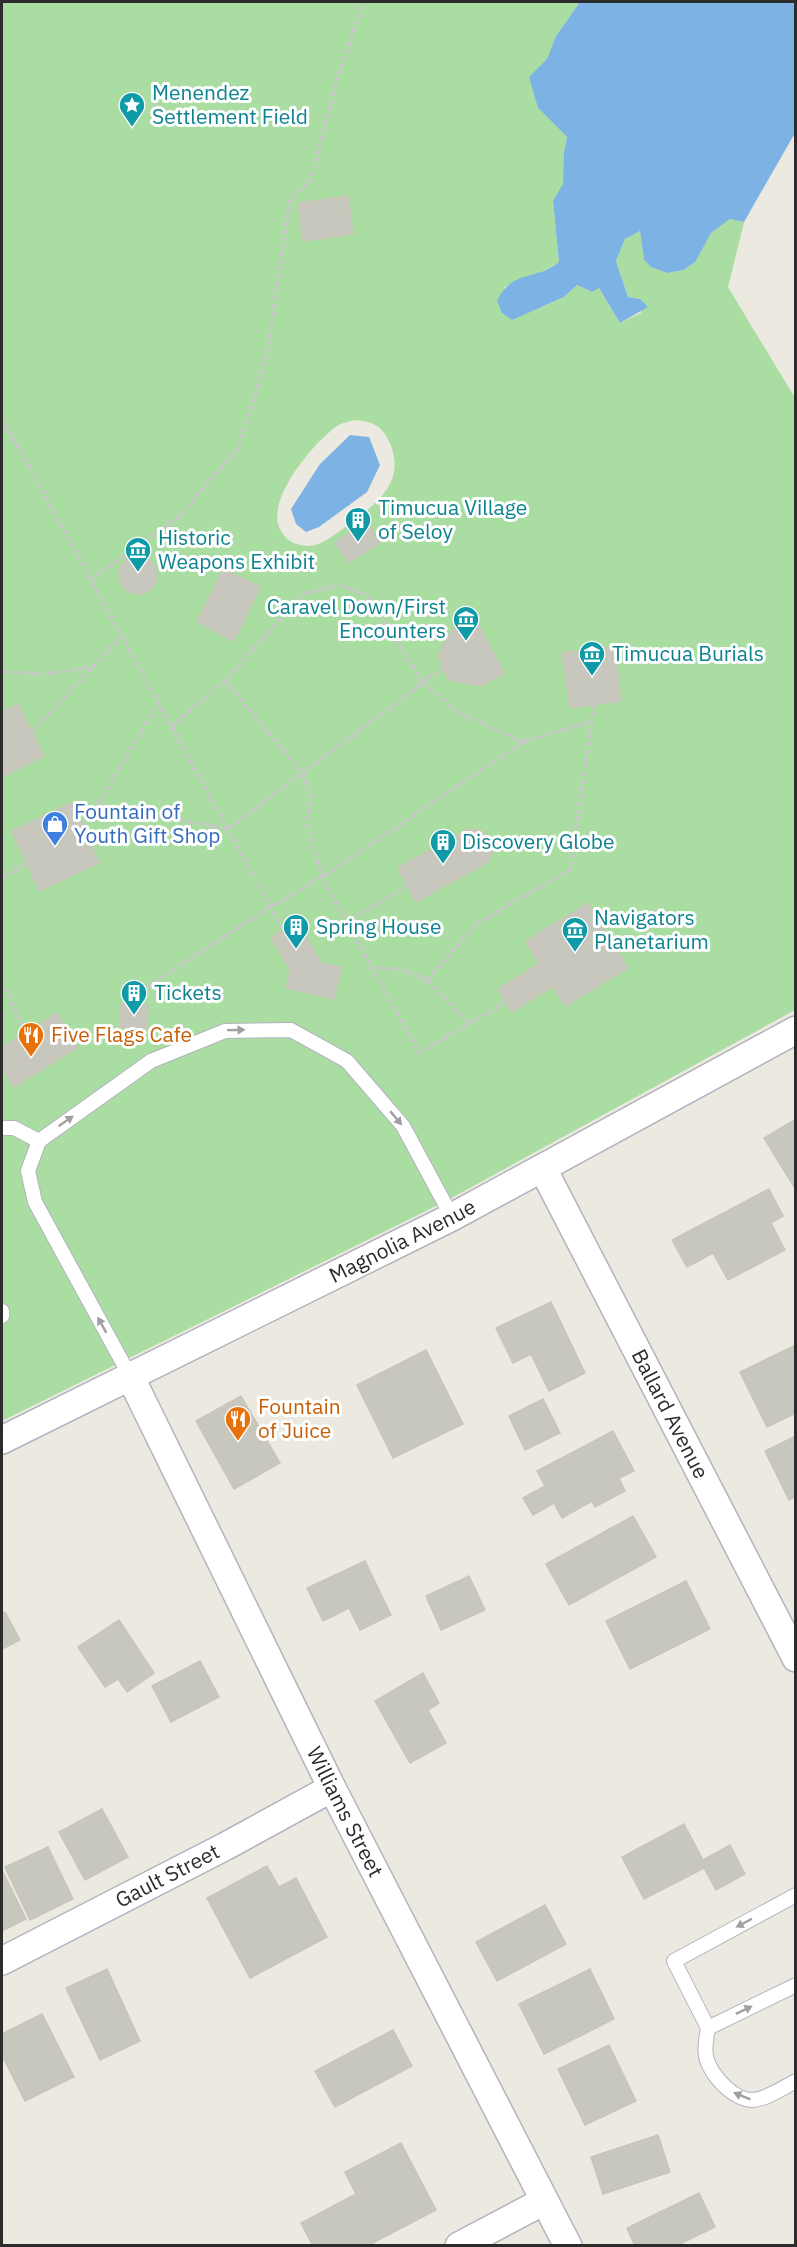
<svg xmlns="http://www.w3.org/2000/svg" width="797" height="2247" font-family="'IBM Plex Sans',sans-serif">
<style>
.green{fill:#a9dda1;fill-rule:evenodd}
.water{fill:#7db3e4}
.building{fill:#c8c7be;stroke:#c8c5b9;stroke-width:1.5}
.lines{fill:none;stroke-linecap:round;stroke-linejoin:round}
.service-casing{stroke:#b3b3be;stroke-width:16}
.minor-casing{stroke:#b3b3be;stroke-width:30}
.path{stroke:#c8c8c8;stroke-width:4;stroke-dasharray:4.5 3;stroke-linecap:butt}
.service{stroke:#fff;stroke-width:14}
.minor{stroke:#fff;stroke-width:27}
.oneway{fill:#a0a0a0}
.labels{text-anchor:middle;stroke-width:6;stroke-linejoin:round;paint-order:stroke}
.culture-label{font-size:21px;fill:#0d838f;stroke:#fff;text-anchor:start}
.shop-label{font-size:21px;fill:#366cbe;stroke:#fff;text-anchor:start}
.food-label{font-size:21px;fill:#c56008;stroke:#fff;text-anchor:start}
.street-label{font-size:21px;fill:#2c2c2c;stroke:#fff}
</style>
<rect width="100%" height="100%" fill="#ece9e0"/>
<path class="green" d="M2 2H580L556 36 535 95 538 108 567 137 564 152V184L553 201 559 262C542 275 521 275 504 288L542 307 564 297 577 285 592 292 599 288 620 323 641 313 640 299 628 297 616 261 625 239 640 231 644 260 651 267 668 273 684 270 696 261 711 233 730 219 744 222 728 287 795 398V1010L444 1202 2 1421ZM354 420C375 422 383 426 391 446 406 485 372 507 344 528 334 535 321 546 308 546 296 545 287 542 281 531 263 502 313 443 337 426 341 423 348 422 354 420Z"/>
<g class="water">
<path d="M580 2H795V133L744 222 730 219 711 233 696 261 684 270 667 273 651 267 644 260 640 231 625 239 616 261 628 297 640 299 648 307 620 323 599 288 592 292 577 285 564 297 512 320 502 313 497 301C512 269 536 281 559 262L553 201 563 184 564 152 567 137 538 108 529 77 547 59 556 36Z"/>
<polygon points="350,435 369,437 380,465 367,492 319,527 306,532 296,524 291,509 320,464"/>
</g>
<g class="building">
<polygon points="348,196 353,234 303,241 298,203"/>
<polygon points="367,523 380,543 348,563 335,542"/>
<circle cx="138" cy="575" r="19"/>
<polygon points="223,569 260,587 234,641 197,622"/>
<polygon points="474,616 504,673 481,686 449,680 438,655 453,628"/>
<polygon points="614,646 621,701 570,708 562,653"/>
<polygon points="18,704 44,756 2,777 2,712"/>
<polygon points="71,803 99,863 39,891 12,831"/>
<polygon points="468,829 480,830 489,840 493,851 488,862 416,902 398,868"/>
<polygon points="588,903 628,968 565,1006 553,986 512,1012 498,989 539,964 526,941"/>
<polygon points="298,922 321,963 341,967 334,999 286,988 290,970 271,937"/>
<polygon points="121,1004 148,1005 147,1029 119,1027"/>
<polygon points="57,1013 78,1047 14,1087 2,1067 2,1048"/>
<polygon points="796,1119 796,1190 764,1138"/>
<polygon points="769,1189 783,1216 771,1223 785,1250 728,1280 713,1253 687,1267 672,1240"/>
<polygon points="551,1302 585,1373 549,1391 531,1354 513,1363 496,1328"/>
<polygon points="796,1345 796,1413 767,1427 740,1372"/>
<polygon points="426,1350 463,1424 393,1458 357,1385"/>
<polygon points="241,1396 280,1463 234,1489 196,1421"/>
<polygon points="543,1399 560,1433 525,1450 509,1416"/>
<polygon points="613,1431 634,1471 619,1478 625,1491 595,1507 592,1501 562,1518 554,1503 533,1515 523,1498 545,1486 537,1471"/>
<polygon points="796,1436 796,1496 789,1500 765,1451"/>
<polygon points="633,1516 656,1557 569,1605 546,1564"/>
<polygon points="365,1561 391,1615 360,1630 349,1608 323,1621 307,1588"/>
<polygon points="469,1576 485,1610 441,1630 426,1596"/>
<polygon points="686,1581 710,1629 630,1669 606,1621"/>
<polygon points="5,1612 20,1640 2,1649 2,1614"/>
<polygon points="119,1620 154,1673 127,1692 118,1679 105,1687 78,1647"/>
<polygon points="200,1661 219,1697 171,1722 152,1686"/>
<polygon points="423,1673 439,1703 428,1710 446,1743 410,1763 375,1701"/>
<polygon points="102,1809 128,1857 85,1880 59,1832"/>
<polygon points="684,1824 703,1860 730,1845 745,1874 716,1890 704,1868 644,1899 622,1857"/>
<polygon points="48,1847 73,1899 30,1920 5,1867"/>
<polygon points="267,1866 279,1887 296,1878 327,1937 250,1978 207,1898"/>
<polygon points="2,1870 26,1919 2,1931"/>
<polygon points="545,1905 566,1944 497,1981 476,1942"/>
<polygon points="107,1969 140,2041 100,2060 66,1988"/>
<polygon points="590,1969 614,2019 544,2054 519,2004"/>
<polygon points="42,2014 74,2077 25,2101 2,2055 2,2034"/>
<polygon points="393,2030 412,2066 335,2107 315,2071"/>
<polygon points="609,2045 636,2101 585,2125 558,2069"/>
<polygon points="658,2135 670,2172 603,2194 591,2157"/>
<polygon points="401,2143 436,2210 367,2246 313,2246 301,2223 356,2194 345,2172"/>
<polygon points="699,2193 715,2227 676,2246 635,2246 627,2228"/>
</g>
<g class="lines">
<g class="service-casing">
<g id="service">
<polyline points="2,1128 14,1128 39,1141"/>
<polyline points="2,1311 2,1316"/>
<polyline points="130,1376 35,1202 28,1171 39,1141 151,1061 225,1031 291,1030 347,1061 403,1126 452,1217"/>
<polyline points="796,1895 674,1961 708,2028 796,1985"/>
<path d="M708 2028C706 2040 703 2054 709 2065 716 2080 735 2100 752 2100 765 2100 784 2087 796 2081"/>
</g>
</g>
<g class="minor-casing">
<g id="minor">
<path id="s1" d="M543 1169 796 1658"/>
<path id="s2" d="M130 1376 332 1788 568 2246"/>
<path id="s3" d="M2 1440 452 1217 796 1030"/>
<path id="s4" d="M2 1961 226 1846 332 1788"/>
<polyline points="459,2246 544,2201"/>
</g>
</g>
<g class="path">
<polyline points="2,418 283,930"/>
<polyline points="90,580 180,516 239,447 267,355 290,199 311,180 337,79 364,2"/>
<polyline points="2,672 46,674 94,666"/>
<polyline points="225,681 302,773 311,798 307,825 322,877 419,1053 506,1002"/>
<polyline points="171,727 225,681 303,594 341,585 368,596 423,683 456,711 523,742"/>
<polyline points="32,732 121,637"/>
<polyline points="98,805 228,829 443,668"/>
<polyline points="81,826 98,805 158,703"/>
<polyline points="2,878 26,863"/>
<polyline points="346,922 408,886"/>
<polyline points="371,967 401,970 427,980 470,1024"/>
<polyline points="427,980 476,924 570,870 594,705"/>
<polyline points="2,981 26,1033"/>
<polyline points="133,1005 152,983 270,907 322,877 523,742 592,721"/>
</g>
<use href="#service" class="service"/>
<use href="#minor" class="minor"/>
</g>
<defs><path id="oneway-solid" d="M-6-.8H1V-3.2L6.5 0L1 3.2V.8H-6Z" transform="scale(1.5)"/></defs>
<g class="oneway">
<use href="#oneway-solid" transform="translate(236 1030) rotate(-1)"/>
<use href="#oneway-solid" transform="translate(396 1118) rotate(50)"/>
<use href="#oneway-solid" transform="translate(66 1121) rotate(-35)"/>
<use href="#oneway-solid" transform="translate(102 1325) rotate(-119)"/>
<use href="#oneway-solid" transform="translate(744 1923) rotate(152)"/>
<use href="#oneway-solid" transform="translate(744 2010) rotate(-26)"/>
<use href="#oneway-solid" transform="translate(742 2096) rotate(-158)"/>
</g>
<defs>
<g id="sight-pin" transform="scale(1.35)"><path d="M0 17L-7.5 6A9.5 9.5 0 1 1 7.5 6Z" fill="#0f9aa8" stroke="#fff"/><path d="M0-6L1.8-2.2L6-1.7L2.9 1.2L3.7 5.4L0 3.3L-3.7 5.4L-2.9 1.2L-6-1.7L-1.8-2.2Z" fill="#fff"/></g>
<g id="building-pin" transform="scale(1.35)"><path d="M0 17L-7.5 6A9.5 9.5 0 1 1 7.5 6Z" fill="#0f9aa8" stroke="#fff"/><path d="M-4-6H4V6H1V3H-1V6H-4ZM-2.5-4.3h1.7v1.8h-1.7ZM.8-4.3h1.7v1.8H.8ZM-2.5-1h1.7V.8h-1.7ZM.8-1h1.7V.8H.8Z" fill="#fff"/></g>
<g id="museum-pin" transform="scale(1.35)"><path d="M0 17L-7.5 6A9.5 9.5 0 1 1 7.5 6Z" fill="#0f9aa8" stroke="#fff"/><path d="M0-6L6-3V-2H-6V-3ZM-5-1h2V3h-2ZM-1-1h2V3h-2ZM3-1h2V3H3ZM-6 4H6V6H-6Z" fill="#fff"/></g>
<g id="shop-pin" transform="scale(1.35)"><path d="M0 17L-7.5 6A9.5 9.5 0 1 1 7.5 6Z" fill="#3f7fe0" stroke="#fff"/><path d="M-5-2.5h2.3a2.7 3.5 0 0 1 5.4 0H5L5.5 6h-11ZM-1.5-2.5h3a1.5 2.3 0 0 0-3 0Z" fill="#fff"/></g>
<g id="restaurant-pin" transform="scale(1.35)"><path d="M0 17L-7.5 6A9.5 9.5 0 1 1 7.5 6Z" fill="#e8710a" stroke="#fff"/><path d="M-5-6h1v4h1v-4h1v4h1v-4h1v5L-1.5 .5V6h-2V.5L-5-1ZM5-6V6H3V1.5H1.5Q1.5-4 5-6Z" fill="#fff"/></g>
</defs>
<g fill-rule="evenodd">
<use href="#sight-pin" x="132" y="105"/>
<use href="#building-pin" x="358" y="520"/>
<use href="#museum-pin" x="138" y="550"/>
<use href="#museum-pin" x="466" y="619"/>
<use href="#museum-pin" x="592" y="654"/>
<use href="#shop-pin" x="55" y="824"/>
<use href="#building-pin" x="443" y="842"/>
<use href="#building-pin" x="296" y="927"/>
<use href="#museum-pin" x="575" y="930"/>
<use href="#building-pin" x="134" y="993"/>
<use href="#restaurant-pin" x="31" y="1035"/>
<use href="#restaurant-pin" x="238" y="1419"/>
</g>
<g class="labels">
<g class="culture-label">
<text x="152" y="100">Menendez<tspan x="152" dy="24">Settlement Field</tspan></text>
<text x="378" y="515">Timucua Village<tspan x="378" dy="24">of Seloy</tspan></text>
<text x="158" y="545">Historic<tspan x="158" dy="24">Weapons Exhibit</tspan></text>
<text x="446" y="614" text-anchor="end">Caravel Down/First<tspan x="446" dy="24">Encounters</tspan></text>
<text x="612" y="661">Timucua Burials</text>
<text x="462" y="849">Discovery Globe</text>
<text x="594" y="925">Navigators<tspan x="594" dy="24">Planetarium</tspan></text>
<text x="316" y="934">Spring House</text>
<text x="154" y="1000">Tickets</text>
</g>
<g class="shop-label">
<text x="74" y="819">Fountain of<tspan x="74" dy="24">Youth Gift Shop</tspan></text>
</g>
<g class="food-label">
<text x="51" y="1042">Five Flags Cafe</text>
<text x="258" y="1414">Fountain<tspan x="258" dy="24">of Juice</tspan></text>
</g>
<g class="street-label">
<text dy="7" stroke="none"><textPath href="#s3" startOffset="447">Magnolia Avenue</textPath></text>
<text dy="7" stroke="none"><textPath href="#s1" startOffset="276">Ballard Avenue</textPath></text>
<text dy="7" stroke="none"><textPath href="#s2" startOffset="486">Williams Street</textPath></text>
<text dy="7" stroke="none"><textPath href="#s4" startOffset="186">Gault Street</textPath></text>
</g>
</g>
<rect width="797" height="2247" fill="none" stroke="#2c2c2c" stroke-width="6"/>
</svg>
